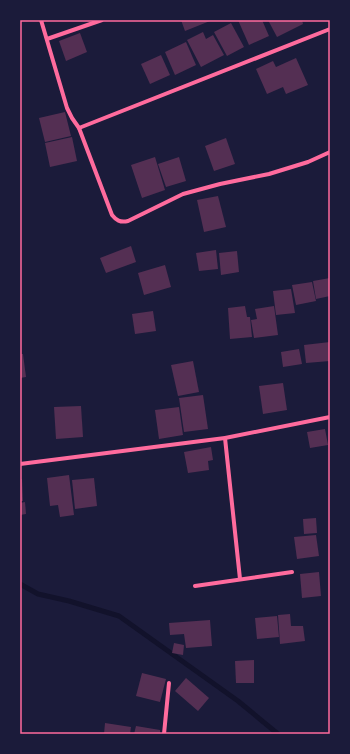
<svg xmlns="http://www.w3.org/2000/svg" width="350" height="754" font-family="Literata,serif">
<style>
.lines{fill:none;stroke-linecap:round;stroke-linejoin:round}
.stream{stroke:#12122b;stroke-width:5}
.building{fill:#542f53}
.minor{stroke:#ff6b9d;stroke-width:4}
.neatline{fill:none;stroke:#ff6b9d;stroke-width:1.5}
</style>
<rect width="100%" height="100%" fill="#1b1b3a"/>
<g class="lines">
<polyline class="stream" points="20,584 38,594 69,601 119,616 238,701 278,734"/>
</g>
<g class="building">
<polygon points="181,20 209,20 210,21 185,31"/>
<polygon points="238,20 262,20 269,36 249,45"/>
<polygon points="268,20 302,20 303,24 277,37"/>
<polygon points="231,23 244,47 227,56 214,32"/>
<polygon points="203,32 206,39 213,35 224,55 201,67 187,40"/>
<polygon points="80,33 87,52 66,61 59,41"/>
<polygon points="186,42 196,65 175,75 165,52"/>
<polygon points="161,55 170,75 150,84 141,64"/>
<polygon points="296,58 308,85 286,94 283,87 267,94 256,69 273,61 276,67"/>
<polygon points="65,112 71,136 45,142 39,118"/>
<polygon points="72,137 77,161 50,167 45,143"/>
<polygon points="226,138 235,164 214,171 205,146"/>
<polygon points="155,157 165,190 142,198 131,165"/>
<polygon points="179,157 186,181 166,187 158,164"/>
<polygon points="218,196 226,227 204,232 197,200"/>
<polygon points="131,246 136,262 106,273 100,258"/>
<polygon points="216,250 218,269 199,271 196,253"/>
<polygon points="237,251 239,272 221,275 219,253"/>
<polygon points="165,265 171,287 144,295 138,273"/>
<polygon points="330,278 330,296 316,299 313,281"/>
<polygon points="312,282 316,301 296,305 292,285"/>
<polygon points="291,289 295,313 276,315 273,291"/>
<polygon points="245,306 247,317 250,317 252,337 230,339 228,308"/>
<polygon points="274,306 278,335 254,338 251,320 257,319 255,309"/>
<polygon points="153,311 156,331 135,334 132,314"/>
<polygon points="330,342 330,361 306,363 304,345"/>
<polygon points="299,349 302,364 283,367 281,352"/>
<polygon points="20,354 23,354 26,377 20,378"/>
<polygon points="193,361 199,392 178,396 171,365"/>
<polygon points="283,383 287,410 263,414 259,386"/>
<polygon points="203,395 208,429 184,432 179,398"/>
<polygon points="81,406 83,437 56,439 54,407"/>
<polygon points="179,407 183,435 159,439 155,410"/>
<polygon points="325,429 328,445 310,448 307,432"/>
<polygon points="211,447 213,460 208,461 209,470 188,473 184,452"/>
<polygon points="69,475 74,515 60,517 58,505 50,506 47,478"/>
<polygon points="94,478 97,506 75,509 72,480"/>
<polygon points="20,479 22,479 23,501 20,501"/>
<polygon points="25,502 26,514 20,515 20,503"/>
<polygon points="316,518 317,533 304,534 303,519"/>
<polygon points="316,535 319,556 297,559 294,537"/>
<polygon points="319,572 321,596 302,598 300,574"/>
<polygon points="290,614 291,626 303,626 305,641 280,644 278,615"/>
<polygon points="277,616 279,637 257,639 255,618"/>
<polygon points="210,620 212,646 186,648 184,634 170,635 169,623"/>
<polygon points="174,643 184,645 183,655 172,653"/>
<polygon points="254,660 254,683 236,683 235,661"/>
<polygon points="142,673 166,679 160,702 136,696"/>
<polygon points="186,678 209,698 198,711 175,691"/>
<polygon points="105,723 131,727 130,734 104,734"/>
<polygon points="136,726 160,730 160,734 134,734"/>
</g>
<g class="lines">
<g class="minor">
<path d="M41 20 67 108 72 118 79 128 112 215C116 220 120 223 128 221L183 194 220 184 269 174 308 162 330 152"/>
<polyline points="47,39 102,20"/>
<polyline points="79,128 330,29"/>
<polyline points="225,438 240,579"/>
<polyline points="20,464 225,438 330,417"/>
<polyline points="195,586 292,572"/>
<polyline points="164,734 169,683"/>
</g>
</g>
<rect width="350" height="754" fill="none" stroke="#1b1b3a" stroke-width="42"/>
<rect x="21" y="21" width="308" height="712" class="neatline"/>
</svg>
